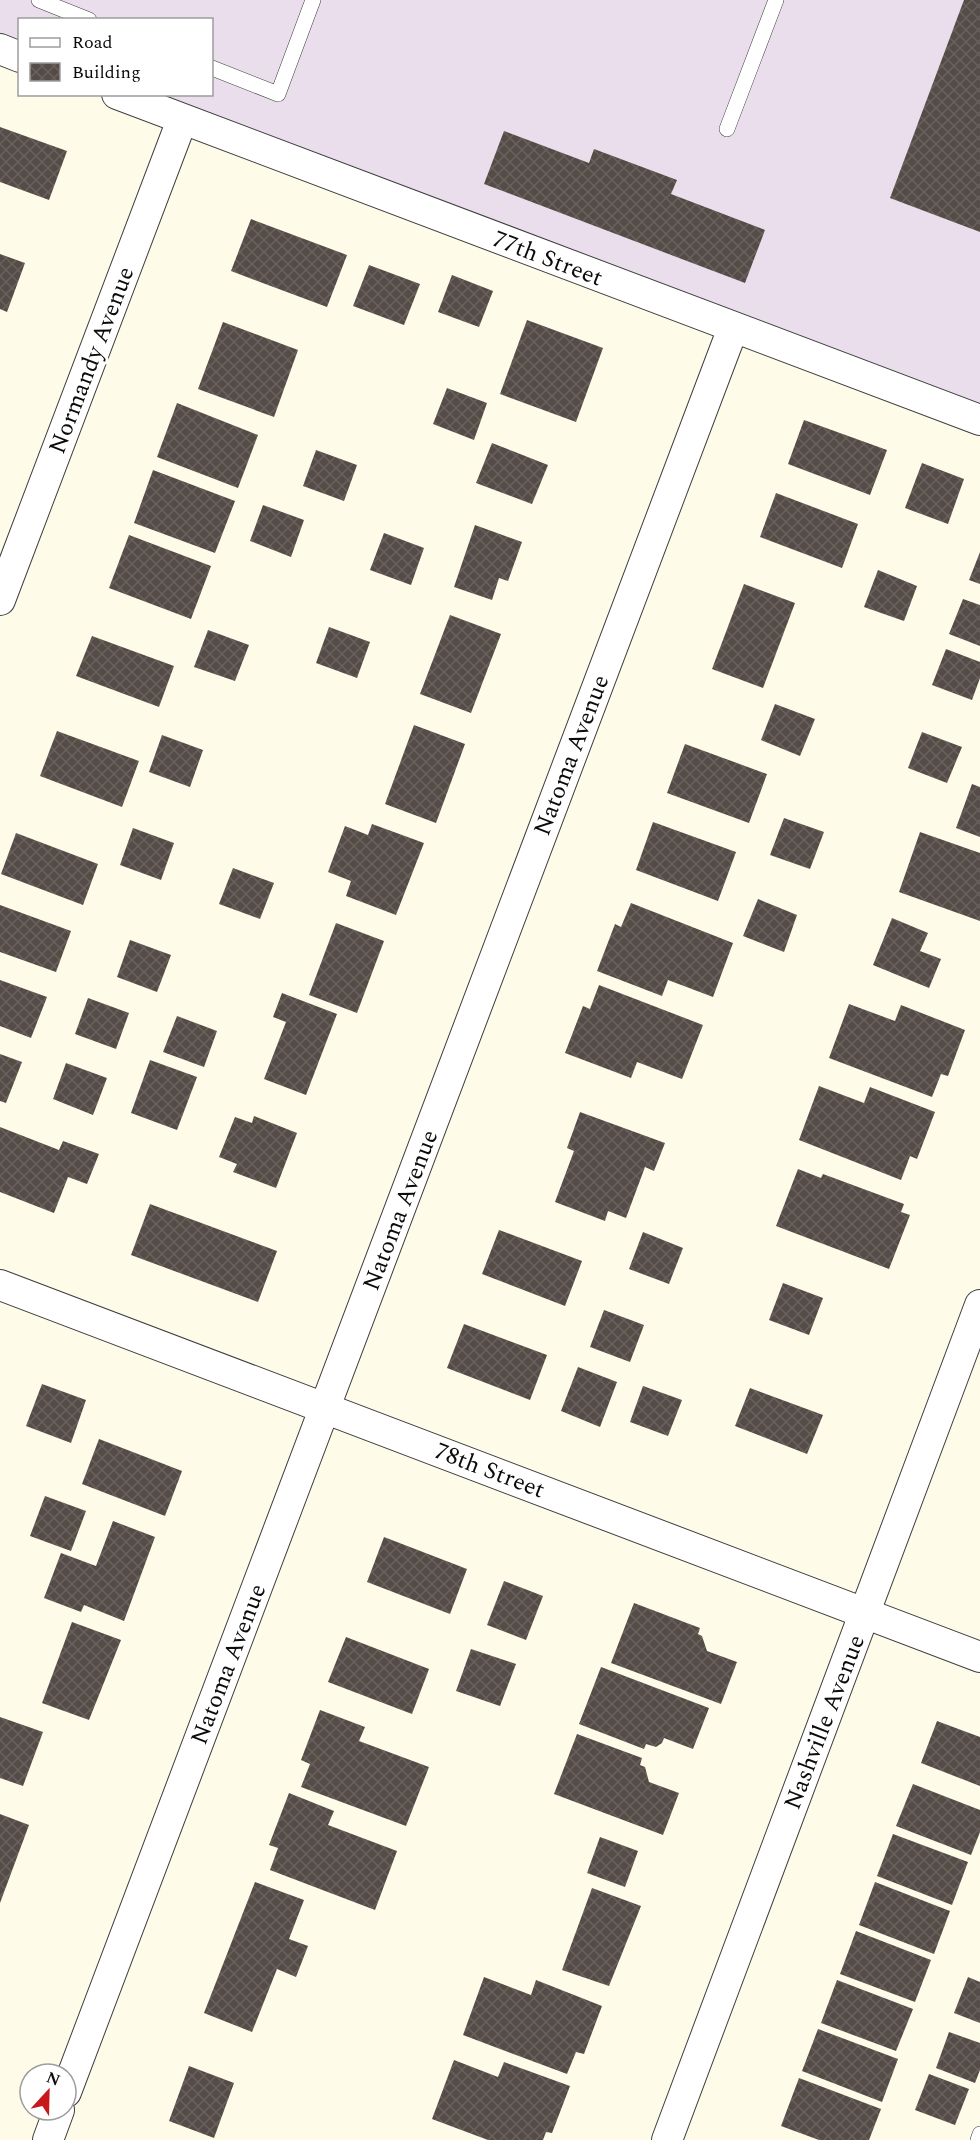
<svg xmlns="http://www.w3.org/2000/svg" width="980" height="2140" font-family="Spectral,serif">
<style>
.industrial{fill:#eadeec}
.building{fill:url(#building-cross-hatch)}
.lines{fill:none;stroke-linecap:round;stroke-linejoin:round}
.service-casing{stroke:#3e3e3e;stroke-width:16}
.minor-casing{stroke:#3e3e3e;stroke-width:32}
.service{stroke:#fff;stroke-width:15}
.minor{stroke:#fff;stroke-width:30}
.labels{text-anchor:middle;stroke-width:6;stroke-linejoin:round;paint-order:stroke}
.street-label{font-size:24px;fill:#0b0b0b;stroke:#fff}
</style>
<defs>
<pattern id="building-cross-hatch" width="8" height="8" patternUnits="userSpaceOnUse" patternTransform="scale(1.5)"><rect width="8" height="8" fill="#554c47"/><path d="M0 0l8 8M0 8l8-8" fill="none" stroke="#68615d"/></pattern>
</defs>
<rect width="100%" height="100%" fill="#fffbe9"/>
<polygon class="industrial" points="0,0 980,0 980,409 144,95 212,94 212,20 20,20 19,47 0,40"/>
<g class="building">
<polygon points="964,0 980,0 980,232 890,198"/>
<polygon points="0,127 67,151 49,200 0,182"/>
<polygon points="504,131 589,163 594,149 677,180 671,194 765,230 745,283 484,184"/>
<polygon points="251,219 347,255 327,307 231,271"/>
<polygon points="0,254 25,263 7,312 0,309"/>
<polygon points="369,265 420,284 404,325 353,306"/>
<polygon points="452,275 493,291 479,327 438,312"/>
<polygon points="527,320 603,348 576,422 500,394"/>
<polygon points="223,322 298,350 274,417 198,389"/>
<polygon points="447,388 487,403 474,440 433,424"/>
<polygon points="177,403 258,435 238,488 157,457"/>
<polygon points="804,420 887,450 870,495 788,464"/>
<polygon points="492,443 548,465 532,504 476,483"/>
<polygon points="316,450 357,465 344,501 303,486"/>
<polygon points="922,463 964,479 948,524 905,508"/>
<polygon points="153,470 235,501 215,553 134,523"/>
<polygon points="776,493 858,524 842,568 760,537"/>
<polygon points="263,505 304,520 291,557 250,541"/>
<polygon points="475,525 522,542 508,581 499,578 492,600 454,587"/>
<polygon points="384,533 424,548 411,585 370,570"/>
<polygon points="129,535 211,566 191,619 109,588"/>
<polygon points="980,552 980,584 969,580"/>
<polygon points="878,570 917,586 904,621 864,607"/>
<polygon points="744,584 795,603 763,688 712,669"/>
<polygon points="963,599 980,605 980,646 949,634"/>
<polygon points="450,615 501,634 471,713 420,694"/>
<polygon points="329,627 370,642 357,678 316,663"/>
<polygon points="208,630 249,645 235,681 194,667"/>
<polygon points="92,636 174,666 159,707 76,676"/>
<polygon points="946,649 980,662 980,678 972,700 932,685"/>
<polygon points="775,704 815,719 800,756 761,740"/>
<polygon points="414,725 465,744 436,823 385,804"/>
<polygon points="57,731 139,761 122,807 40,776"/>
<polygon points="922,732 962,747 947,783 908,768"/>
<polygon points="162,735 203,750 190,787 149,772"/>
<polygon points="685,744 767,774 749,823 667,793"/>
<polygon points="972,784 980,787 980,837 956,828"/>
<polygon points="784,818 824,832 810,869 770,855"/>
<polygon points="653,822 736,852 718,901 636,870"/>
<polygon points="372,824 424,843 396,915 346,896 351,881 328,872 345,826 368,835"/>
<polygon points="133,828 174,843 161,880 120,865"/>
<polygon points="920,832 980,853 980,921 899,892"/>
<polygon points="16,833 98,864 83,905 1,874"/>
<polygon points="233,868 274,883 260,919 219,904"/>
<polygon points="758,899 797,915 784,952 743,936"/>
<polygon points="631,903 733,943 713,997 668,980 662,996 597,971 615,924 621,927"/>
<polygon points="0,905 71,931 56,972 0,952"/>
<polygon points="892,918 928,933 920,951 941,959 929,988 873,965"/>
<polygon points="336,923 384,941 357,1013 309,995"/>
<polygon points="130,940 171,955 157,992 117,977"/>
<polygon points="0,980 47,997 31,1038 0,1026"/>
<polygon points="599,985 703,1025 682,1079 637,1062 631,1078 565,1053 583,1006 590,1009"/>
<polygon points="282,993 337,1014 306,1095 264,1079 286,1022 273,1017"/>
<polygon points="88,998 129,1013 116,1049 75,1034"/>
<polygon points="849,1004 895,1021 901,1005 965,1030 948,1076 941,1074 932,1097 829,1058"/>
<polygon points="177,1016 217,1031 204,1067 163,1052"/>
<polygon points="0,1054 22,1062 6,1103 0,1101"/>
<polygon points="150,1060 197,1077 177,1130 131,1113"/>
<polygon points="66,1063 107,1078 93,1115 53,1099"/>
<polygon points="819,1086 864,1103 870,1087 935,1112 917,1159 910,1156 901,1180 799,1140"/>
<polygon points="580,1112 665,1143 654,1171 645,1167 626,1218 608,1211 605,1221 555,1202 574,1151 567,1148"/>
<polygon points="254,1116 297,1133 276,1188 233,1172 237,1164 219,1157 235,1117 252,1123"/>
<polygon points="0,1127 59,1150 63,1141 99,1154 87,1184 68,1177 54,1213 0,1192"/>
<polygon points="798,1169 821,1178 823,1174 904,1204 901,1212 910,1215 889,1269 776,1226"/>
<polygon points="150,1204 277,1251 258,1302 131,1255"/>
<polygon points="499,1230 582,1261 565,1306 482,1274"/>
<polygon points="643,1232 683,1248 669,1284 629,1269"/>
<polygon points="783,1283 823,1298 809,1335 769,1320"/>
<polygon points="604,1310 644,1325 630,1362 590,1347"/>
<polygon points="464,1324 547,1355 530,1400 447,1368"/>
<polygon points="578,1367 617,1382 600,1427 561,1411"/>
<polygon points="42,1384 86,1400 71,1443 26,1426"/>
<polygon points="643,1386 682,1400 668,1436 630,1422"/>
<polygon points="750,1388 823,1415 807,1454 735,1426"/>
<polygon points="99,1439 182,1471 165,1516 82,1484"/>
<polygon points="45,1496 86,1511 71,1551 30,1536"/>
<polygon points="113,1521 155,1537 124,1621 84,1605 81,1612 44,1598 61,1553 96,1566"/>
<polygon points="384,1537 467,1569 450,1614 367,1582"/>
<polygon points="504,1581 543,1596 526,1640 487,1625"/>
<polygon points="634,1603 700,1628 698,1634 702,1636 707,1651 737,1662 721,1704 611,1663"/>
<polygon points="72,1622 121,1640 89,1720 42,1703"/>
<polygon points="346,1637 429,1669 412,1714 328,1682"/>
<polygon points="471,1649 516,1664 500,1706 456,1691"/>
<polygon points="601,1667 709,1708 693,1749 664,1738 662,1743 656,1747 646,1744 644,1749 579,1724"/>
<polygon points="320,1710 365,1727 359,1741 429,1767 406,1826 301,1787 310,1764 301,1760"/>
<polygon points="0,1717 43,1732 23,1786 0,1778"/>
<polygon points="937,1721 980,1737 980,1786 921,1763"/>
<polygon points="577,1734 642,1758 640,1765 645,1767 649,1782 679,1793 663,1835 554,1794"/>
<polygon points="913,1784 980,1810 980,1832 971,1855 896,1826"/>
<polygon points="289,1793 334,1811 328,1825 397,1851 375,1910 270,1870 278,1848 269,1845"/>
<polygon points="0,1814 29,1825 0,1903"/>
<polygon points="893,1834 968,1862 952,1905 877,1876"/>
<polygon points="600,1837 638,1851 625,1887 587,1873"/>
<polygon points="255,1882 304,1900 289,1939 308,1946 296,1977 277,1969 252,2032 204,2013"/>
<polygon points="875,1882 950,1911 934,1954 859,1925"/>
<polygon points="592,1888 641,1906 609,1986 562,1970"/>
<polygon points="856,1931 931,1960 915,2002 840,1974"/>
<polygon points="484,1977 531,1995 536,1980 602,2006 584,2054 576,2052 567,2074 463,2035"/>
<polygon points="968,1977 980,1982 980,2023 954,2013"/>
<polygon points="837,1980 913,2009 896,2051 821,2023"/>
<polygon points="818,2029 898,2059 882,2102 802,2071"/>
<polygon points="949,2032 980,2043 980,2070 975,2083 936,2068"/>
<polygon points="454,2060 498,2077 504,2062 570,2086 552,2133 546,2132 543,2140 488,2140 432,2119"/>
<polygon points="189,2066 234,2083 214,2138 169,2121"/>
<polygon points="929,2074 969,2089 955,2125 915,2110"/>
<polygon points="799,2078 881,2109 869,2140 819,2140 781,2126"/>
</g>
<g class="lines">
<g class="service-casing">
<g id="service">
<polyline points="39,0 89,20"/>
<polyline points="212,68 278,94 313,0"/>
<polyline points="727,129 776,0"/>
<polyline points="978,2140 980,2134"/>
</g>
</g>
<g class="minor-casing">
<g id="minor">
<polyline points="0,49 20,57"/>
<polyline points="117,94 980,420"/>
<polyline points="0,600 182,120"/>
<polyline points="0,1285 980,1657"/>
<polyline points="66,2092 733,328"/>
<polyline points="48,2140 59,2110"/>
<polyline points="667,2140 980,1305"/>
</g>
</g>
<use href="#service" class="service"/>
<use href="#minor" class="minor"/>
</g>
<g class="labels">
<g class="street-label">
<text transform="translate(548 258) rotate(21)" y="8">77th Street</text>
<text transform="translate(91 360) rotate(-69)" y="8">Normandy Avenue</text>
<text transform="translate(571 755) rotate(-69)" y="8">Natoma Avenue</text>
<text transform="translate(400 1210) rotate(-69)" y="8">Natoma Avenue</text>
<text transform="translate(490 1470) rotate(21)" y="8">78th Street</text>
<text transform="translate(228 1664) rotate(-69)" y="8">Natoma Avenue</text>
<text transform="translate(824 1722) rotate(-69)" y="8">Nashville Avenue</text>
</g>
</g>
<rect x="18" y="18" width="195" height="78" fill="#ffffff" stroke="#9d9d9d" stroke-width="1.5"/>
<rect x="30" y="38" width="30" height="9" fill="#ffffff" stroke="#9d9d9d" stroke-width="1.5"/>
<text x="72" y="48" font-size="18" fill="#0b0b0b">Road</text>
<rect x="30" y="63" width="30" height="18" fill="url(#building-cross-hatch)" stroke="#9d9d9d" stroke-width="1.5"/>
<text x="72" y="78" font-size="18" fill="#0b0b0b">Building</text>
<g transform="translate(48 2092) rotate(22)"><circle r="28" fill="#ffffff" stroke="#9d9d9d" stroke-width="1.5"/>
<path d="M0-4.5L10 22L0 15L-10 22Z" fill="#c8171d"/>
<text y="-9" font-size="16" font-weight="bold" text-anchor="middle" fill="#0b0b0b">N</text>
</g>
</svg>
